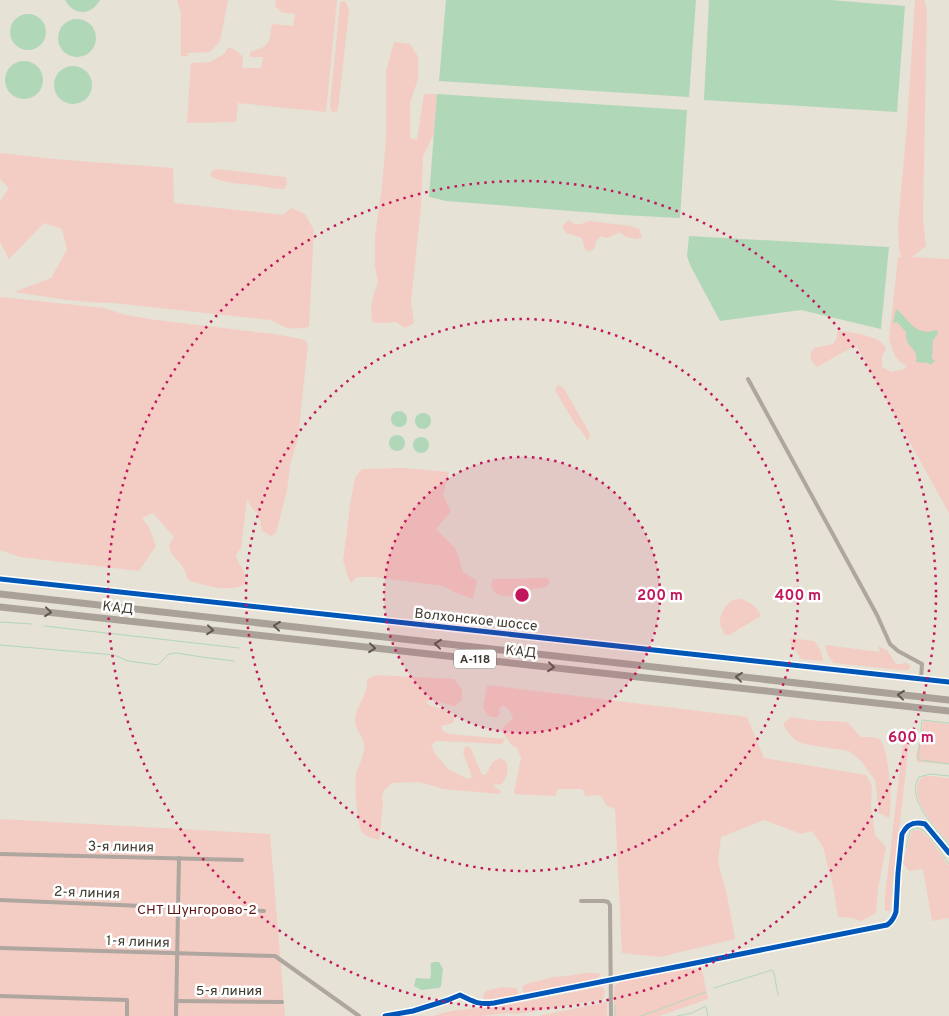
<svg xmlns="http://www.w3.org/2000/svg" width="949" height="1016" font-family="Overpass,sans-serif">
<style>
.green{fill:#f3cdc4}
.water{fill:#b1d7b9}
.lines{fill:none;stroke-linecap:round;stroke-linejoin:round}
.stream{stroke:#b1d7b9;stroke-width:1}
.street{stroke:#aea69f;stroke-width:4}
.highway{stroke:#aaa299;stroke-width:7}
.cycleway-casing{stroke:#fff;stroke-width:8}
.cycleway{stroke:#0057b8;stroke-width:5}
.oneway{stroke:#5e5950}
.ring{fill:none;stroke:#c2185b;stroke-width:2.5;stroke-dasharray:2.5 5}
.labels{text-anchor:middle;stroke-width:5;stroke-linejoin:round;paint-order:stroke}
.shield{fill:#fff;stroke:#78756e;stroke-width:1}
.shield-label{font-size:12px;font-weight:bold;fill:#3e3a30}
.street-label{font-size:14px;fill:#3e3a30;stroke:#fff}
.park-label{font-size:14px;fill:#5f1416;stroke:#fff}
.centre{fill:#c2185b;stroke:#fff;stroke-width:2.5}
.ring-label{font-size:15px;text-anchor:middle;font-weight:bold;fill:#c2185b;stroke:#fff;stroke-width:5;stroke-linejoin:round;paint-order:stroke}
</style>
<rect width="100%" height="100%" fill="#e6e2d5"/>
<g class="green">
<polygon points="178,0 228,0 220,41 210,52 187,53 189,56 181,56 181,12 177,1"/>
<path d="M276 0H337L326 112 238 103 236 122 187 123 191 63 210 62 224 54 229 47 238 52 243 57 242 68H261L263 57H250V52C270 46 269 44 272 24L293 26 295 14 280 12 279 9 275 7Z"/>
<path d="M915 0H925V5L927 8 923 219 926 246 912 257 949 259V513L856 345 817 367C810 361 808 356 814 348L833 344 837 338V331C851 332 881 335 886 349L882 356V367L891 372 904 369 907 366 902 364 895 356 889 340 898 257H901L899 248 898 225 907 125Z"/>
<polygon points="343,1 346,2 349,11 338,109 336,113 331,111 330,105 340,3"/>
<polygon points="394,42 410,44 418,57 418,79 410,103 410,138 417,140 424,94 437,94 434,134 423,156 421,206 411,302 414,323 405,328 396,322 383,323 372,322 371,308 374,293 378,283 375,266 375,236 382,187 386,139 386,72"/>
<path d="M0 153 54 159 173 168 174 203 283 215 291 208 305 214 314 230 309 327C293 330 285 329 271 320L113 303C80 303 47 297 14 292L51 278 67 250 62 229 44 223 9 259 0 242V201L9 188 0 179Z"/>
<path d="M216 169 286 177 287 184 284 189C275 189 268 187 260 186 244 183 225 185 211 176V172Z"/>
<polygon points="569,220 574,224 581,224 589,221 631,226 639,229 642,237 636,239 626,237 620,232 607,238 601,236 596,241 595,248 589,252 585,249 582,238 566,233 562,226"/>
<path d="M0 297 104 308 122 314 149 319 281 335 305 340 308 344 298 438 290 465 287 491 276 533 271 536 262 531 259 515 251 507 247 499 241 548 236 555C238 567 249 571 244 585 227 592 205 586 188 580 186 574 184 567 179 562 172 554 172 556 169 545L174 537 153 513 142 518 149 527 156 546 139 571 20 557 0 550Z"/>
<polygon points="558,385 563,387 590,434 588,441 580,429 575,424 555,390"/>
<polygon points="403,468 449,472 443,495 451,511 436,529 456,549 463,572 477,581 473,599 459,594 443,586 373,577 357,577 351,583 348,577 343,560 347,531 350,504 355,478 362,469"/>
<path d="M548 578 550 582C545 591 536 587 528 590 512 595 513 599 496 594L491 586 493 579Z"/>
<path d="M741 599C751 603 757 606 761 616L729 635H725C723 630 719 625 720 620 721 612 727 603 733 600 736 599 739 599 741 599Z"/>
<path d="M790 638 814 641C818 645 823 655 823 661L801 659 795 649 791 646Z"/>
<path d="M825 645 880 652 878 646 887 650 896 664H903L905 662 910 666V668L907 670H901L834 663C830 659 826 652 825 645Z"/>
<path d="M377 675 454 679 462 690V700L455 706 430 700 426 703 431 706 445 710 455 717 453 723 441 726 442 730 449 734 505 739 502 744 437 741 431 745 435 754 449 770 468 779 472 777 463 752 465 747 468 746 471 749 482 775 486 774 493 762 500 758 506 762C509 771 507 776 502 784L492 785 501 791 500 794 443 789 420 782 392 783 384 790 382 797 383 805 379 840C373 838 366 837 362 832 357 824 354 784 356 774 359 764 365 755 364 744 363 735 354 729 355 719 356 709 363 700 366 690 367 687 367 682 367 679Z"/>
<path d="M487 685 747 717 764 758 866 775 872 786 871 807 875 835 886 847 878 889 876 913 861 921 852 918 838 917 834 891 823 847 812 831 801 834 764 820 721 837 718 862 727 895 735 939 660 957 622 953 615 809 607 806 600 795 585 796 584 791 581 789H559L557 790 556 796 515 794 514 792 521 758 517 748C509 745 504 736 502 728L513 719C512 712 508 709 503 705L499 709 500 713 497 718 488 716 483 708Z"/>
<path d="M791 717 819 721H834L847 722 861 737C867 737 875 736 880 740 889 749 893 806 889 818L879 813 875 780 861 761 849 751 804 744 795 740 788 732 783 724Z"/>
<polygon points="924,721 949,724 949,764 917,762 916,755"/>
<polygon points="908,733 911,736 909,742 890,911 885,911 885,897 903,742 905,734"/>
<path d="M925 776H931L949 778V843C936 827 908 800 920 779Z"/>
<polygon points="0,819 270,834 285,1016 0,1016"/>
<polygon points="914,830 921,830 930,839 949,866 949,918 932,921 923,869 909,871 903,863 911,833"/>
<polygon points="689,969 701,969 703,975 708,999 659,1016 614,1016 614,992 615,985 622,981"/>
<polygon points="585,973 593,973 601,974 596,980 524,994 522,986 533,982 539,981 553,977 567,976"/>
<polygon points="502,987 516,988 519,995 502,999 484,999 483,995 486,991"/>
<path d="M602 987 605 992 603 999 538 1011 516 1014 509 1013 482 1016H434C454 1008 478 1009 499 1006 532 1001 563 994 595 988Z"/>
<polygon points="607,1002 607,1016 536,1016 538,1016"/>
</g>
<g class="water">
<path d="M65 0H100C91 16 74 16 65 0Z"/>
<polygon points="446,0 696,0 689,97 439,81"/>
<polygon points="709,0 830,0 905,6 897,112 704,100"/>
<circle cx="28" cy="32" r="18"/>
<circle cx="77" cy="38" r="19"/>
<circle cx="24" cy="80" r="19"/>
<circle cx="73" cy="85" r="19"/>
<polygon points="437,94 687,110 680,218 622,215 446,201 429,197"/>
<polygon points="689,236 889,247 881,329 801,310 720,321 690,265 687,256"/>
<path d="M896 309C910 320 915 337 936 330L938 331 937 335 933 340 932 358 935 361 930 365 928 363 916 362C919 347 905 349 906 332L897 322 893 323Z"/>
<circle cx="399" cy="419" r="8"/>
<circle cx="423" cy="421" r="8"/>
<circle cx="397" cy="443" r="8"/>
<circle cx="421" cy="445" r="8"/>
<path d="M434 962H439L443 969 441 986 439 988 421 990 414 986 416 978 430 979C432 974 430 969 431 963Z"/>
</g>
<g class="lines">
<g class="stream">
<polyline points="0,622 32,624"/>
<polyline points="44,626 239,648"/>
<polyline points="0,645 114,655 128,661 158,665 169,654 176,653 202,657 234,661"/>
<polyline points="949,723 922,720 918,759 920,760 949,764"/>
<path d="M949 776 930 774 919 777C905 799 936 828 949 845"/>
<path d="M906 848 910 831C914 829 917 827 921 829 930 834 943 856 949 864"/>
<polyline points="714,988 772,970 774,973 778,995"/>
<polyline points="615,1016 615,1005"/>
<polyline points="641,1016 706,992"/>
<polyline points="677,1016 692,1013 706,1006 708,1016"/>
</g>
<g class="street">
<polyline points="748,379 877,615 890,644 898,651 922,664 921,679"/>
<polyline points="0,579 949,682"/>
<polyline points="0,854 242,860"/>
<polyline points="0,900 264,911"/>
<polyline points="581,901 604,901 608,902 610,905 611,1016"/>
<polyline points="0,948 275,956 359,1016"/>
<polyline points="0,996 127,1000 127,1016"/>
<polyline points="176,1001 282,1002"/>
<polyline points="176,1016 179,858"/>
<path d="M385 1016 413 1011 448 1000 460 995C475 1002 478 1005 494 1003L887 925C892 922 894 918 896 912L898 873 902 834C907 824 914 821 925 824L949 853"/>
</g>
<g class="highway">
<polyline points="0,594 949,700"/>
<polyline points="0,607 949,711"/>
</g>
<g class="cycleway-casing">
<g id="cycleway">
<polyline points="0,579 949,682"/>
<path d="M385 1016 413 1011 448 1000 460 995C475 1002 478 1005 494 1003L887 925C892 922 894 918 896 912L898 873 902 834C907 824 914 821 925 824L949 853"/>
</g>
</g>
<use href="#cycleway" class="cycleway"/>
</g>
<defs><path id="oneway-chevron" d="M-2-3.5L2.5 0L-2 3.5" fill="none" stroke-width="1.6" stroke-linecap="round" stroke-linejoin="round" transform="scale(1.25)"/></defs>
<g class="oneway">
<use href="#oneway-chevron" transform="translate(48 612) rotate(6)"/>
<use href="#oneway-chevron" transform="translate(277 626) rotate(-174)"/>
<use href="#oneway-chevron" transform="translate(210 630) rotate(6)"/>
<use href="#oneway-chevron" transform="translate(438 644) rotate(-174)"/>
<use href="#oneway-chevron" transform="translate(372 648) rotate(6)"/>
<use href="#oneway-chevron" transform="translate(551 667) rotate(6)"/>
<use href="#oneway-chevron" transform="translate(739 677) rotate(-174)"/>
<use href="#oneway-chevron" transform="translate(901 695) rotate(-174)"/>
</g>
<circle cx="522" cy="595" r="138" fill="#c2185b" fill-opacity=".12"/>
<g class="ring">
<circle cx="522" cy="595" r="138"/>
<circle cx="522" cy="595" r="276"/>
<circle cx="522" cy="595" r="414"/>
</g>
<g class="labels">
<rect class="shield" x="454" y="649.5" width="42" height="19" rx="4"/>
<g class="shield-label">
<text x="475" y="663">А-118</text>
</g>
<g class="street-label">
<text transform="translate(118 607) rotate(6)" y="5">КАД</text>
<text transform="translate(476 619) rotate(6)" y="5">Волхонское шоссе</text>
<text transform="translate(521 651) rotate(6)" y="5">КАД</text>
<text transform="translate(121 846) rotate(1)" y="5">3-я линия</text>
<text transform="translate(87 892) rotate(2)" y="5">2-я линия</text>
<text transform="translate(138 941) rotate(2)" y="5">1-я линия</text>
<text x="229" y="995">5-я линия</text>
</g>
<g class="park-label">
<text x="197" y="914">СНТ Шунгорово-2</text>
</g>
</g>
<circle cx="522" cy="595" r="8" class="centre"/>
<g class="ring-label">
<text x="660" y="600">200 m</text>
<text x="798" y="600">400 m</text>
<text x="911" y="742">600 m</text>
</g>
</svg>
